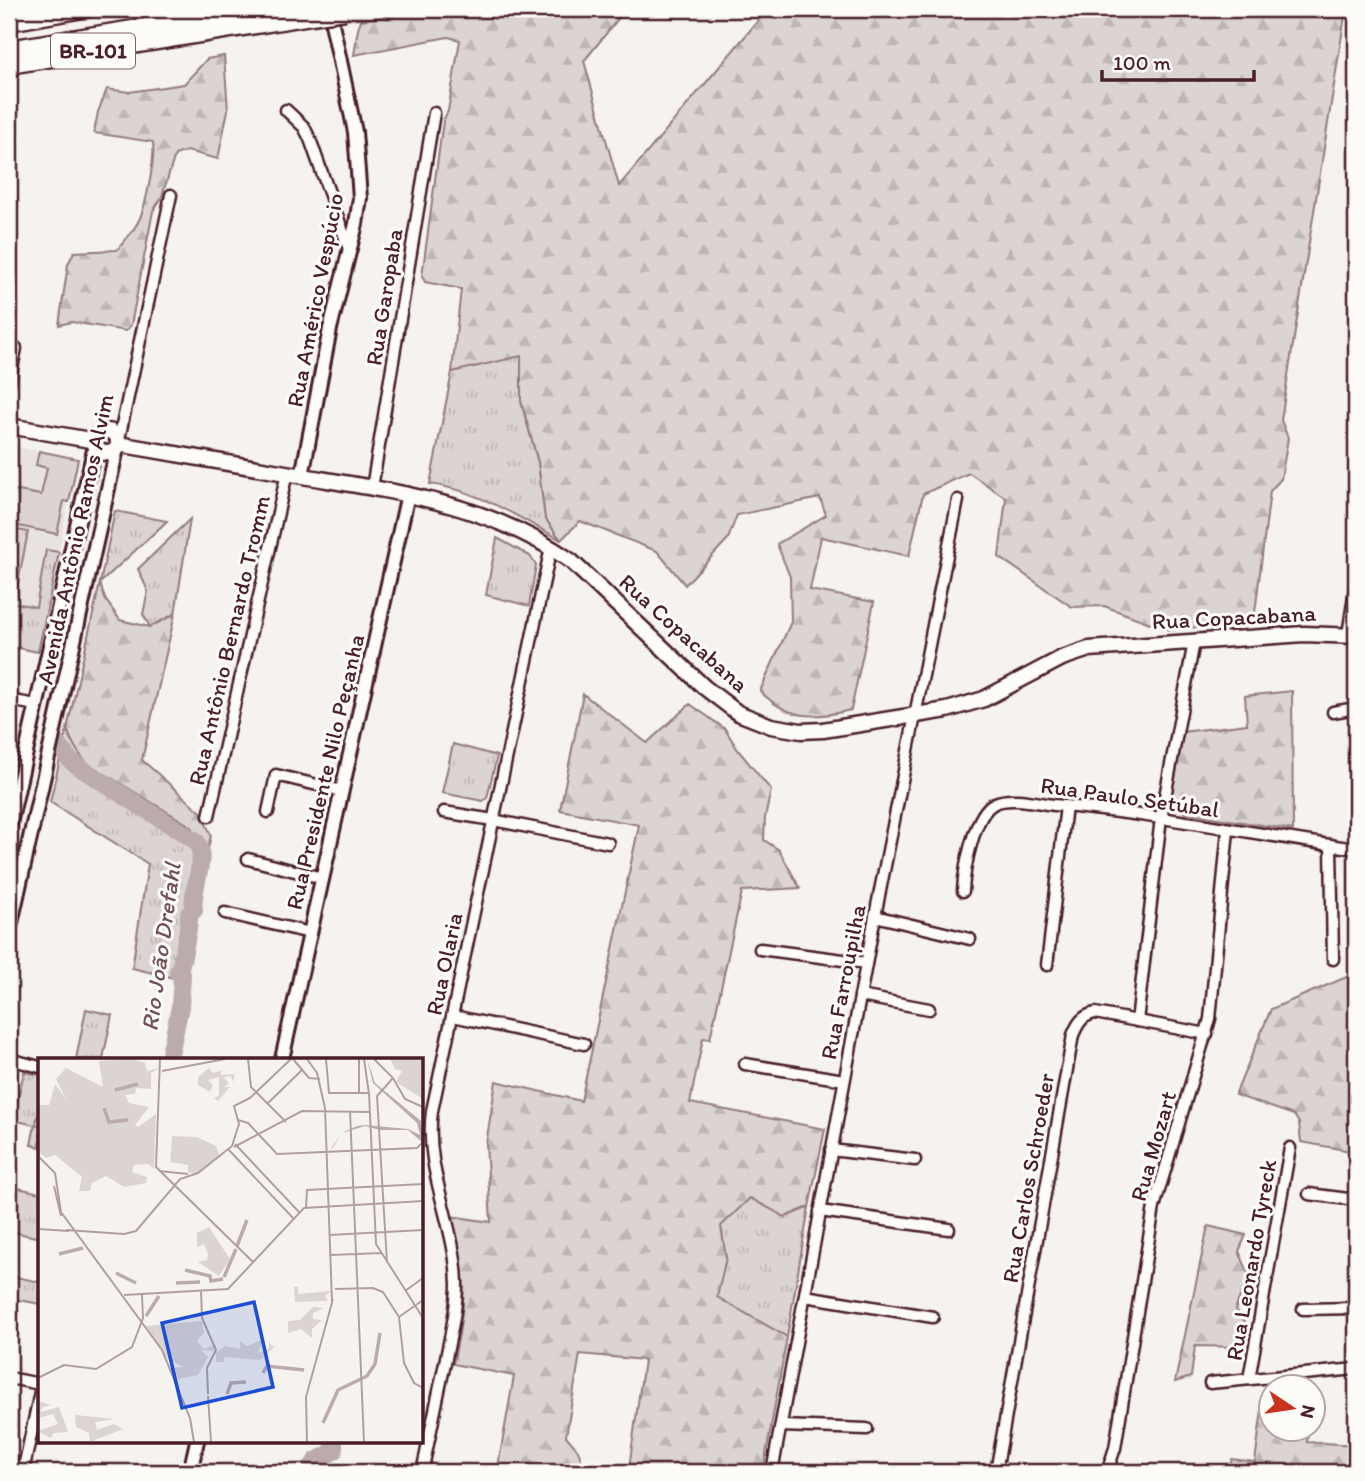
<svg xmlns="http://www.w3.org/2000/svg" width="1365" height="1481" font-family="Itim,sans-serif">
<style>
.built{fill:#e9e3e0}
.grass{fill:url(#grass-tufts);stroke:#937a7e;stroke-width:2}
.forest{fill:url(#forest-firs);stroke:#937a7e;stroke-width:2}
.garden{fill:#dcd4d2;stroke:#937a7e;stroke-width:2}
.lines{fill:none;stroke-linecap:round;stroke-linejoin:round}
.river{stroke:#bbabac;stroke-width:18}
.minor-casing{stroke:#4a1f2b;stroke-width:15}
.tertiary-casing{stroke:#4a1f2b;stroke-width:18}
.secondary-casing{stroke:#4a1f2b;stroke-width:19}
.motorway-casing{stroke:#4a1f2b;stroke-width:23}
.minor{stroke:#fdfcf7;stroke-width:10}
.tertiary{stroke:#fdfcf7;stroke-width:12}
.secondary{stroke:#fdfcf7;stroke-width:14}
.motorway{stroke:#fdfcf7;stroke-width:18}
.motorway-bridge-casing{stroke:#4a1f2b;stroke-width:23;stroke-linecap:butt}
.motorway-bridge{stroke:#fdfcf7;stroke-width:18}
.labels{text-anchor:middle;stroke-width:6;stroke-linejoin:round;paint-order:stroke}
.shield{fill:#fdfcf7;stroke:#806168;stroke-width:2}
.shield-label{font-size:21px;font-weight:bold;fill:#4a1f2b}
.street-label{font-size:23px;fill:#4a1f2b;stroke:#fdfcf7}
.water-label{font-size:24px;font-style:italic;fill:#725058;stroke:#fdfcf7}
.inset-river{fill:none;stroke:#bbabac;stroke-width:3.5}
.inset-road{fill:none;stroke:#b19ea1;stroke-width:2}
.view{fill:#1d4ed8;fill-opacity:0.15;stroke:#1d4ed8;stroke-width:3.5}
.inset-edge{fill:none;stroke:#4a1f2b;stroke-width:3.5}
</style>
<defs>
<pattern id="grass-tufts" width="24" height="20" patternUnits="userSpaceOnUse" patternTransform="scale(1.75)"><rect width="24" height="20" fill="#dcd4d2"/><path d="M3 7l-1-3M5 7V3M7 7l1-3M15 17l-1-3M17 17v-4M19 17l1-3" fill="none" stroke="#beb6b4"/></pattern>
<pattern id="forest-firs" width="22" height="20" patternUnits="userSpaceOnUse" patternTransform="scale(1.75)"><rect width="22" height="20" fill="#dcd4d2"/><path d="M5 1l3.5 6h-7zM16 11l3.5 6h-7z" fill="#beb6b4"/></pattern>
</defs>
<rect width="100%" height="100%" fill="#f6f3ef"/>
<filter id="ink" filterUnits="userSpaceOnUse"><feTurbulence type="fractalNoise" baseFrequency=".0143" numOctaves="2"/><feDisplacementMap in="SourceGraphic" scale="14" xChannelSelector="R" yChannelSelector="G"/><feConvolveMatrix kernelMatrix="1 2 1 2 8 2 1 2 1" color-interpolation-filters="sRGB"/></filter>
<g filter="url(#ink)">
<polygon class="built" points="9,445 78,459 38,652 9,646"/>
<g class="grass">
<path d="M521 355V401L538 462 545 518 561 540C519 518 478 490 430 484L452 372Z"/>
<polygon points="115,511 167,521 100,583 102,574"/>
<polygon points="190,519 175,614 150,627 143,614 148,591 138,569"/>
<polygon points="9,528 28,532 14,603 36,607 46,550 59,552 38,652 9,646"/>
<polygon points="497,538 530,556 536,565 529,606 486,595"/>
<polygon points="67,729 71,740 87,763 192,827 207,854 184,987 178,985 178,979 132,968 148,864 50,802"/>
<polygon points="453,744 497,756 487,798 483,801 442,793"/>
<polygon points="86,1009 112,1015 103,1059 76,1059"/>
<polygon points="24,1072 40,1075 40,1103 36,1124 40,1126 40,1147 31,1145 35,1125 13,1120"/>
<polygon points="695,1157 785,1217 809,1207 787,1337 716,1297 726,1258"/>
<polygon points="9,1164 18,1166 14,1187 40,1193 40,1238 9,1231"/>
<polygon points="9,1254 15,1255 11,1276 40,1282 40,1304 9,1298"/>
</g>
<g class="forest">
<path d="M433 9H626L584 61 619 186 768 9H1346L1281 420 1288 438 1281 479 1270 491 1254 621 1169 630 1104 606 1072 607 999 557 1006 498 969 473 923 494 909 556 821 537 810 590 874 602 851 710C814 719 788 720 760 691L791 622 790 577 777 544 826 515 820 498 737 515 728 539 685 585 657 551 580 521 561 540 545 518 538 462 521 401V356L452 372 461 289 425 282 422 276 443 121 448 111 460 40 448 37 354 55C357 41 355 35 361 20Z"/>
<path d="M224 56 228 110 218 159 187 151 175 155 161 199 153 211 131 325 126 331 72 322 59 325 68 264 74 252 117 250C125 240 135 230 140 218 147 201 155 160 153 142L94 133 98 112 107 89 129 92 184 84 207 59Z"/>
<path d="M100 583 105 599 120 620 150 627 175 614 142 760 201 812 211 835 207 854 192 827 87 763C77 753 72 743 67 729Z"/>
<polygon points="1292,691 1293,830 1186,813 1175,809 1168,800 1182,732 1247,724 1245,696"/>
<path d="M583 694 647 743 690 704 725 729 738 750 771 790 765 818 764 840 779 850 800 888 742 891 710 1039 703 1038 690 1103 825 1129 809 1207 785 1217 750 1198 721 1226 726 1258 717 1297 787 1337 763 1472H636L629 1468 644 1360 580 1354 566 1436 578 1450 585 1472H497L514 1376 453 1364C466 1304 469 1275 450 1216L491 1222 486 1144 496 1081 581 1101 639 825 560 810Z"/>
<polygon points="1356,973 1356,1152 1301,1142 1299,1123 1294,1115 1235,1095 1271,1009"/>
<path d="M1208 1226 1246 1235 1239 1251 1250 1277C1245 1290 1237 1297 1236 1310L1249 1327 1244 1347 1195 1346 1191 1377 1175 1382Z"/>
<polygon points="1270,1393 1270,1428 1308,1429 1307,1442 1356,1445 1356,1472 1228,1472 1232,1459 1255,1462 1264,1394"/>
</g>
<polygon class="garden" points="39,451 78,459 69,502 64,501 57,534 9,524 13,490 41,495 47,468 36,465"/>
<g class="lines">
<g class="river">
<path d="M59 746 70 760 85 771 196 841C209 858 190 890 194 910L189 914C190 922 182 966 178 972L182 976 180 1007 169 1059"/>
<polyline points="309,1472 316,1461 334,1451 334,1441"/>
</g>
<g class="minor-casing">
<g id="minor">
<polyline points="286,110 304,127 310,139 349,249"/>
<polyline points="9,384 16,348"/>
<polyline points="118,444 171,195"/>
<polyline points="372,488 434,113"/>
<polyline points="1348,635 1356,583"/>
<polyline points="9,700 36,705"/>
<polyline points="1333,712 1356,708"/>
<polyline points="268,812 276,775 342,791"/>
<polyline points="444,812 493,820 608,843"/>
<polyline points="209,816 287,473"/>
<polyline points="1331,845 1333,959"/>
<polyline points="248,859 322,878"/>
<path d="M963 891C964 870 974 812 995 803 1011 796 1037 803 1054 805 1155 814 1255 834 1356 849"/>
<polyline points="225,913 310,933"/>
<polyline points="875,916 970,939"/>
<polyline points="760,949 866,963"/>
<polyline points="1047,965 1066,806"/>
<polyline points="860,996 929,1009"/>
<polyline points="453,1016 584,1044"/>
<polyline points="1137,1021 1161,818 1194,642"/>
<polyline points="9,1059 40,1067"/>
<polyline points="745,1064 844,1080"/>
<polyline points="831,1150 915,1160"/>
<polyline points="1309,1194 1356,1200"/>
<polyline points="820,1211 949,1229"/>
<polyline points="805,1296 933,1317"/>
<polyline points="1303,1309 1356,1308"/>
<polyline points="9,1378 40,1384"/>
<polyline points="1249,1379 1290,1148"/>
<polyline points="1210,1383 1356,1369"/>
<polyline points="781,1426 867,1429"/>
<polyline points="23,1472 40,1392"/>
<path d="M422 1472C430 1436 437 1399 445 1363 450 1337 457 1310 457 1284 456 1225 424 1171 432 1111L551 547"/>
<polyline points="772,1472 875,916 958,500"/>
<path d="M996 1472 1073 1035C1078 1023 1082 1016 1095 1013L1207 1034"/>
<polyline points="1107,1472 1115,1448 1154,1207 1210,1019 1228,830"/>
</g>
</g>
<g class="tertiary-casing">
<g id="tertiary">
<polyline points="302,476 330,329 356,224 360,198 355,132 329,9"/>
<polyline points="9,828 96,441"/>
<polyline points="9,932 118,444"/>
<polyline points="282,1059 408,494"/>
<polyline points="190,1472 197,1441"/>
</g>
</g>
<g class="secondary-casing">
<g id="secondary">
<polyline points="9,23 89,9"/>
<polyline points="9,426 96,441"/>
<circle cx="107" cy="442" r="11"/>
<path d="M118 444C179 455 241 465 303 476 398 492 490 504 571 561L704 687 738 713 771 726 801 731 823 730 947 710 984 699 1062 658 1089 649 1304 634 1356 636"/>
</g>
</g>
<g class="motorway-casing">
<g id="motorway">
<polyline points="9,50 264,9"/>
<polyline points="9,64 311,15"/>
</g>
</g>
<use href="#minor" class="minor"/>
<use href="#tertiary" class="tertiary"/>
<use href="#secondary" class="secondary"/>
<use href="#motorway" class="motorway"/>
<g class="motorway-bridge-casing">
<polyline id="motorway-bridge" points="311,15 345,10"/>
</g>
<use href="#motorway-bridge" class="motorway-bridge"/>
</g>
</g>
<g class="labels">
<rect class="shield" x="51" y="33.5" width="84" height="35" rx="5"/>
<g class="shield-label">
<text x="93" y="58">BR-101</text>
</g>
<g class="street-label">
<text transform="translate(384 297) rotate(-81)" y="8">Rua Garopaba</text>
<text transform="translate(315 300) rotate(-79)" y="8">Rua Américo Vespúcio</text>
<text transform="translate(75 539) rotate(-78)" y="8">Avenida Antônio Ramos Alvim</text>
<text transform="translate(1234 617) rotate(-3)" y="8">Rua Copacabana</text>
<text transform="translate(684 633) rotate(42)" y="8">Rua Copacabana</text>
<text transform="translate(229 640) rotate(-77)" y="8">Rua Antônio Bernardo Tromm</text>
<text transform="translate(325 772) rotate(-77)" y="8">Rua Presidente Nilo Peçanha</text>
<text transform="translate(1130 797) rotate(8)" y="8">Rua Paulo Setúbal</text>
<text transform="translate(444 964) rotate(-78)" y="8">Rua Olaria</text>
<text transform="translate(843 982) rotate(-79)" y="8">Rua Farroupilha</text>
<text transform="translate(1153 1146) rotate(-74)" y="8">Rua Mozart</text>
<text transform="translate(1028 1178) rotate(-80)" y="8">Rua Carlos Schroeder</text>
<text transform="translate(1251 1260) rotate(-80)" y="8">Rua Leonardo Tyreck</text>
</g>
<g class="water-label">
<text transform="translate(161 947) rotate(-82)" y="8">Rio João Drefahl</text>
</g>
</g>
<g transform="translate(38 1058)">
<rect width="385" height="385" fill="#f6f3ef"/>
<path d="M17 26 28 41 27 57 20 70 0 55V47H11Z" fill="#dcd4d2"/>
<path d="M94 1 107 5 109 13 121 10 113 15V31L98 30 97 36 87 37 91 45 111 49 97 67 100 69 118 56 116 111 110 106 96 107 94 114 109 119 108 125 86 129 68 118 54 125 52 133H41L44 119 17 97 8 100 0 94V55L15 57 21 68 28 41 18 21 28 10 65 29 61 3ZM352 1H385V41L358 24 364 13 357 11ZM171 10 175 15 184 12 182 17 197 16 195 24 193 18 185 19 191 25 186 29H192L180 43 176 40 181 38V19L170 22 175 27 172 34 160 27V19ZM171 169 192 201 181 218 160 204 169 202 170 196 166 186 159 189V175ZM256 229H260V236L293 233 287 238 290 243 257 244ZM275 249 286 250 275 255V261L284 262 274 271V280L263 271 250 275V263L262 262ZM164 263 166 275 159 283 166 291 176 287V293L163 292 170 299 160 317 140 321 133 310 146 309 129 300 108 268ZM226 281 220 295 231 291V285L236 289 222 302 186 299V304H178V295L187 288 202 291V283L209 288ZM0 343 13 347 5 349 2 354 21 349 30 374 16 375 12 380 0 373 20 366 15 356 0 360ZM37 357 77 361 57 364 59 372 76 366 85 371 52 384 51 375 38 369Z" fill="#dcd4d2"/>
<path d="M134 78 159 79 178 88 182 99 157 116 150 114V107L132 104Z" fill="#dcd4d2"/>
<path d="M329 1 337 25 383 63 385 85 370 72H342L327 68 304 75 295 89 292 92 304 75 319 68 327 67 370 71 382 77 379 65 335 25Z" fill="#bbabac"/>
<path class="inset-river" d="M77 32 100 26M66 50 71 64 90 62M199 188 209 162M21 196 45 190M147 212 172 218 173 223 185 221M78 215 98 225M186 219 198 191M138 225 162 224M108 258 121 238M225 315 229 308 266 312M189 336 193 325 208 324M285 365 300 332 329 318 337 306 342 275"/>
<path class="inset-road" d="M122 1 118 109 215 204M210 1 213 29 248 64M255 1 271 20 282 21M269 1 279 15 287 50 294 244M288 1 291 35H331M321 1V35M326 1 331 36M336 1 355 20 367 41 385 49M124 13 187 1M331 35 338 186 385 260M339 38 349 204M339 38 355 20M229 46 264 12M312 53 326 384M200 62 210 65 239 96 379 90 385 84M197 86 261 154M196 89 264 53 331 54M190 91 255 160M0 98 17 115 23 154 124 292 152 360 156 384M121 113 150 116M16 128 23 158M268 150 269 132 385 126M0 171 31 173M28 172 86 176 98 173 142 121 160 115 194 88 201 66 196 48 212 40 253 1M291 177 385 172M292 197 344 195M297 231 335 230 345 234 361 259 366 305 376 325 385 330M163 232 164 260 178 292 169 310 170 336M367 233 385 220M86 237 190 231 266 150 385 143M361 259 385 242M0 320 26 307 58 311 94 289 105 260 104 237M170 338 173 384M269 384 268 339 295 241"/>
<path class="view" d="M216 244 235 329 144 350 124 265Z"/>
<rect width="385" height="385" class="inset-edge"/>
</g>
<rect width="1365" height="1481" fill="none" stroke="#fdfcf7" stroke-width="35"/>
<rect x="18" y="18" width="1330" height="1446" fill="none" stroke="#4a1f2b" stroke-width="2.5" filter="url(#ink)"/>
<g transform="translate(1292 1408) rotate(103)"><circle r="33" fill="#fdfcf7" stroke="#b5a4a5" stroke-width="2"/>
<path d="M0-5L12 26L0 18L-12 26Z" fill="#c8321e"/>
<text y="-10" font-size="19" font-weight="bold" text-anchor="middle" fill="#4a1f2b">N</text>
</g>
<path d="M1102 70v10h152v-10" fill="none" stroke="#4a1f2b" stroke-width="3.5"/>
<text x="1113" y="70" font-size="21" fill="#4a1f2b" stroke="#fdfcf7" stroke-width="5" paint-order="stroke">100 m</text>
</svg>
